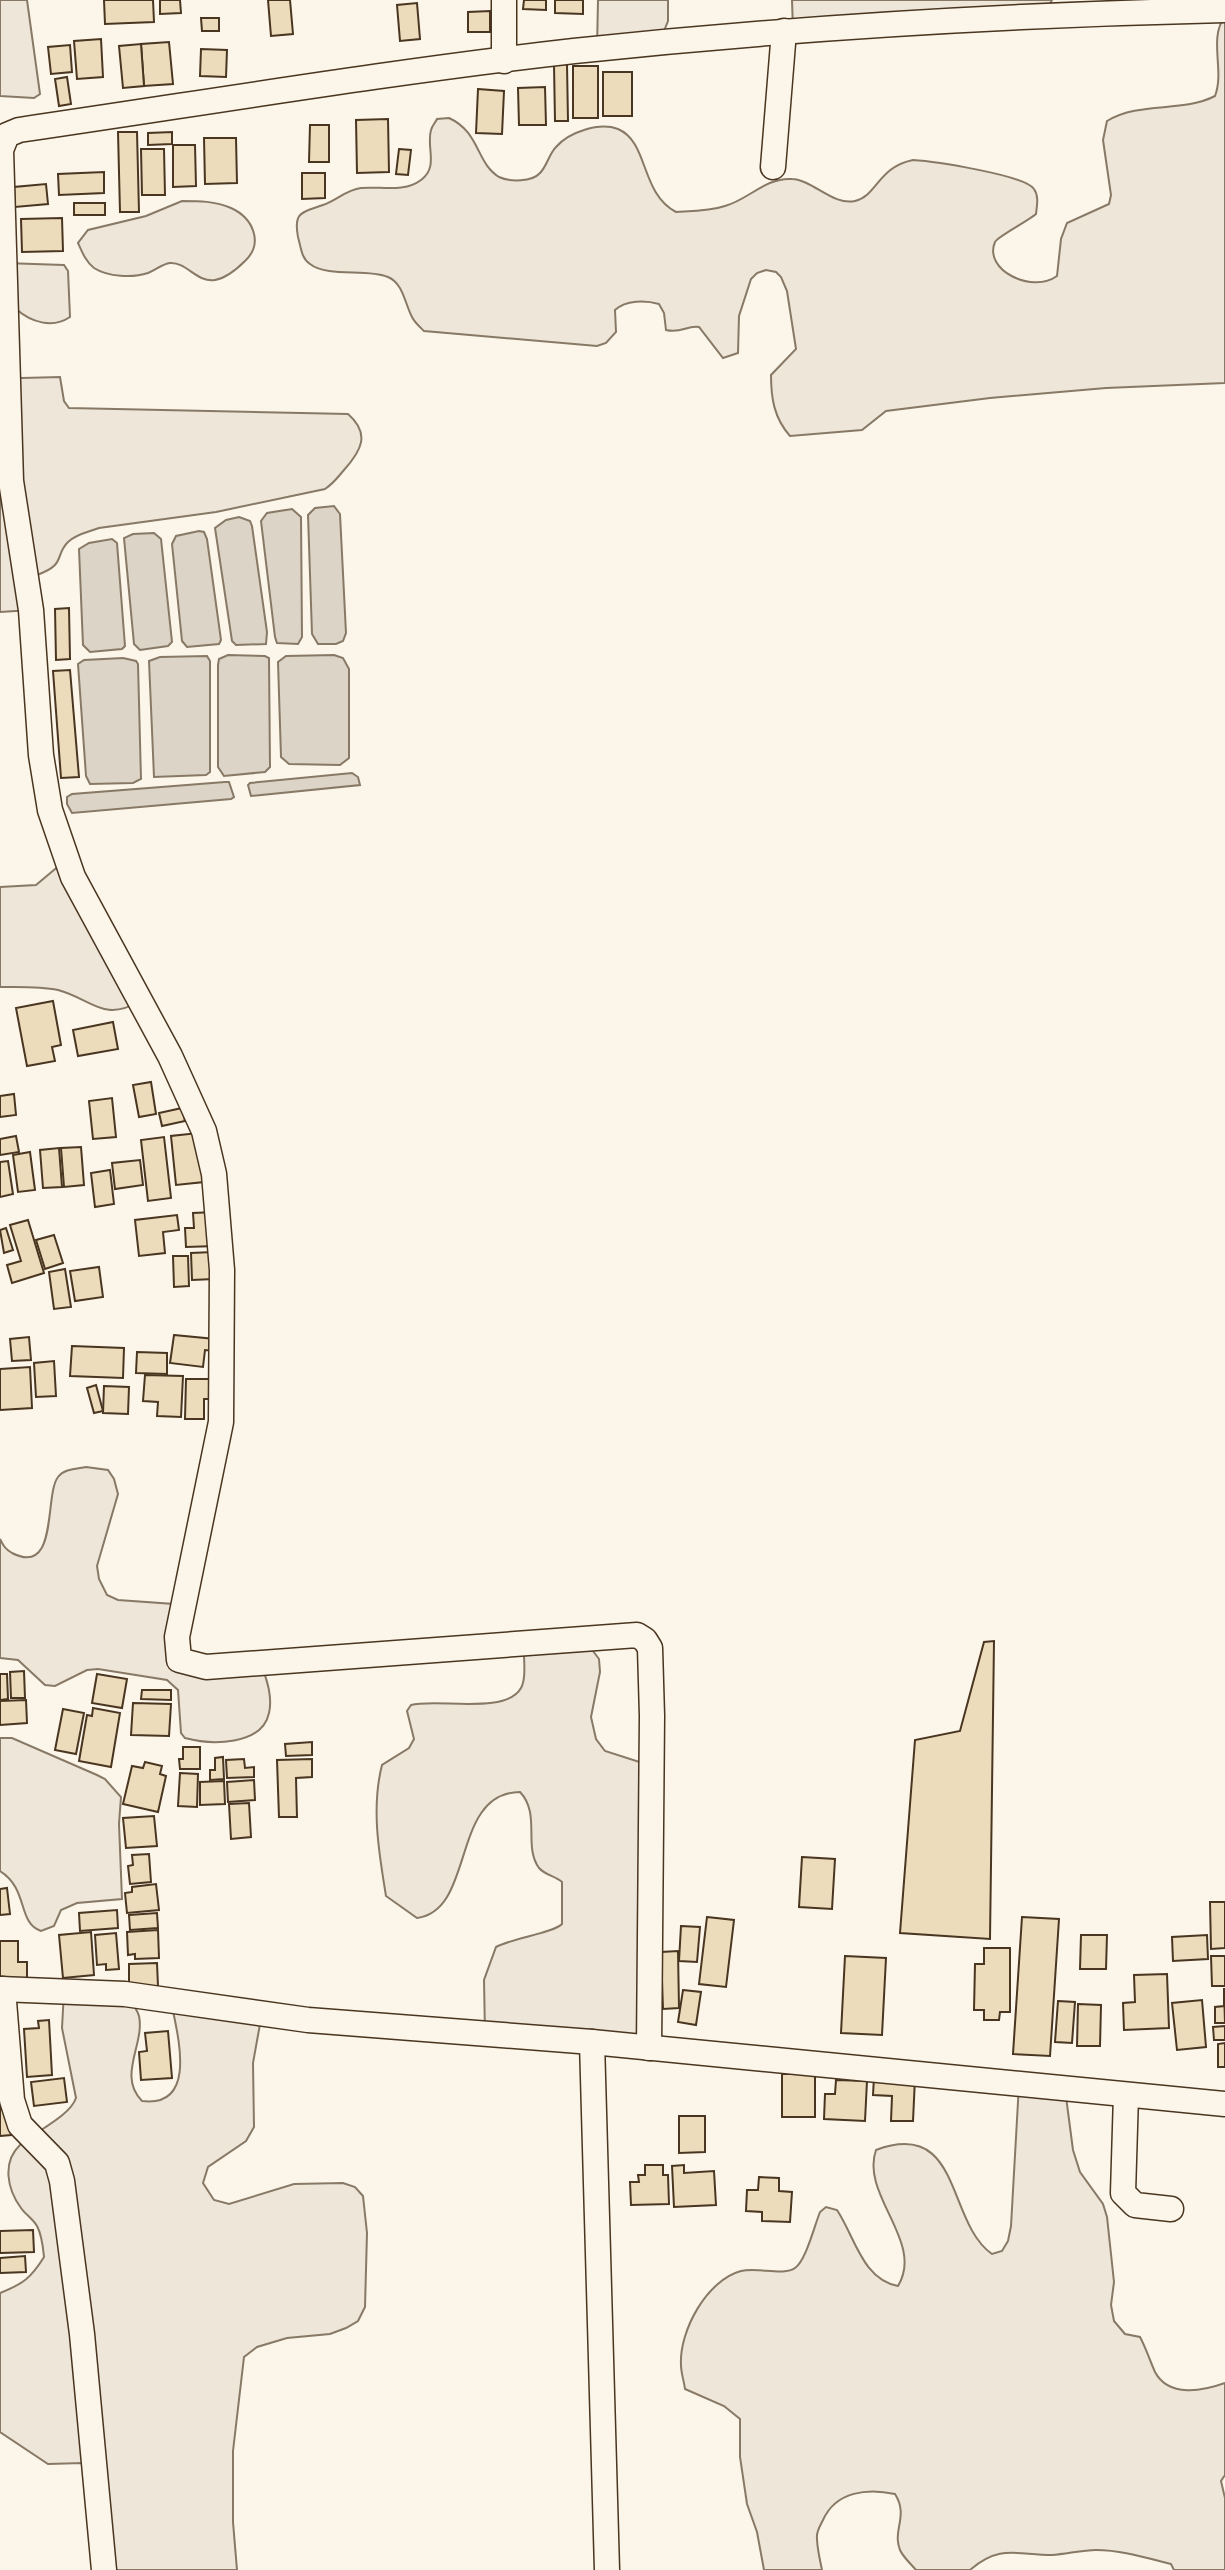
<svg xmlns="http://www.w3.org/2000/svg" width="1225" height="2570" font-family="Cabin,sans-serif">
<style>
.green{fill:#ede6d9;stroke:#887966;stroke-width:2}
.water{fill:#dcd4c6;stroke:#887966;stroke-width:2}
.building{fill:#ecdcbc;stroke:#4a3520;stroke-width:2}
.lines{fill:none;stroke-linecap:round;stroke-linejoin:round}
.minor-casing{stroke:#4a3520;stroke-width:27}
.minor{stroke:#fbf6e9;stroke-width:24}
</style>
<rect width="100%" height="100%" fill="#fbf6e9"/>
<g class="green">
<polygon points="0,0 27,0 40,94 34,98 0,96"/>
<polygon points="598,0 668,0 668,21 664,31 597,49"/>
<polygon points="792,0 1052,0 1044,15 793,30"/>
<path d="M1225 16V383L1106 388 990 398 886 411 862 430 790 436C774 418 771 398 771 375L796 349 787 291 781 277 776 272 766 270 757 273 751 279 739 316 738 353 723 358 699 327C687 325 681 334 666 330L664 313 659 304C645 300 626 300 615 310L616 332 606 343 597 346 424 331C420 327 415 323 412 317 405 304 403 283 388 277 367 268 328 278 310 264 301 258 301 247 298 237 293 211 303 212 323 205 337 200 346 190 361 188 380 186 404 193 421 180 439 167 426 147 431 130 432 126 435 123 437 119L449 118C480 132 476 163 499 177 510 182 532 182 540 173 547 166 549 154 556 147 569 132 599 122 618 129 649 142 640 193 676 212 692 211 709 211 725 206 748 200 766 177 792 179 813 180 833 206 855 201 877 196 878 167 913 160 932 161 1025 175 1034 189 1039 196 1037 205 1036 214 1028 221 997 237 995 242 983 270 1032 294 1057 276L1061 239 1067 223 1109 204 1111 195 1103 140 1107 121C1140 101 1182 113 1215 96 1225 70 1208 39 1225 16Z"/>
<path d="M182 201C199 201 215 201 231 208 253 218 264 243 245 261 237 269 226 278 215 280 197 283 187 262 170 263 162 264 156 270 148 273 133 278 108 277 94 268 86 262 82 252 78 243L88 230 146 216Z"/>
<path d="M4 263 64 265 68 271 70 317C52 329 31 322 16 309Z"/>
<path d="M0 374 22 378 60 377 64 401 69 408 348 414C371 434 361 451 344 470 337 478 334 483 325 489L216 512 99 528C89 532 76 534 68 542 54 556 67 564 37 575L31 610 0 612Z"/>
<path d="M67 859 140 1001C103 1023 92 999 58 990 39 986 19 987 0 987V887L36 885Z"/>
<path d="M86 1467 108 1470 114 1479 118 1494 97 1566 99 1579 107 1595 118 1600 174 1604 179 1660 261 1663C266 1678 273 1696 269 1713 262 1746 211 1745 185 1738L181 1733 178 1690 167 1680 98 1669 87 1670 55 1686 45 1685 18 1660 0 1658V1539C3 1545 5 1549 12 1553 59 1577 44 1495 58 1477 64 1469 75 1469 86 1467Z"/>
<path d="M584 1639 599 1659 600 1672 591 1717 596 1739 605 1751 652 1766 649 2048 485 2034 484 1980 496 1947C513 1938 553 1933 562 1924V1882C555 1876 545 1875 539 1868 523 1846 541 1814 520 1792 450 1793 476 1910 417 1918L386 1896C379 1853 371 1808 382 1765L409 1748 414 1739 407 1711 411 1705C436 1698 506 1715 521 1688 527 1677 523 1656 524 1643Z"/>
<path d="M0 1738H12L97 1775 105 1779 121 1797 119 1824 122 1899 77 1903 61 1910 54 1926 41 1931C17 1923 29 1889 0 1871Z"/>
<path d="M64 1991 125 1994C129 2000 137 2008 139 2016 145 2044 117 2076 142 2101 199 2108 177 2033 171 2001L262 2013 253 2063 254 2127 246 2141 208 2167 203 2183 214 2200 229 2204 294 2184 343 2183 355 2187 363 2196 367 2233 365 2307 358 2321 346 2328 330 2334 287 2338 257 2347 244 2357 233 2451V2522L237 2570H104L83 2463 48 2464 0 2432V2293C23 2284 31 2278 44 2257 43 2247 42 2235 37 2226 33 2219 25 2214 21 2208 7 2189 2 2162 20 2145 36 2131 70 2116 76 2098L62 2028Z"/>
<path d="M1019 2084 1065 2089 1073 2150 1080 2172 1103 2204 1107 2217 1114 2282 1111 2305 1114 2321 1125 2334 1140 2337C1146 2348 1150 2361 1155 2372 1169 2398 1203 2391 1225 2383V2475L1221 2481 1225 2498V2570H1174L1171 2564C1147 2558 1121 2550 1096 2550 1082 2550 1067 2554 1052 2555 1017 2555 1000 2544 970 2570H916C911 2564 903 2557 900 2550 892 2530 909 2516 895 2494 868 2488 836 2491 823 2520 820 2526 816 2532 817 2538 817 2548 820 2560 822 2570H764L757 2532 747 2504 740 2457V2419L724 2406 685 2389C684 2381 681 2373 681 2365 679 2331 707 2280 741 2271 758 2267 784 2276 795 2268 806 2260 814 2227 820 2212L826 2207 837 2210C855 2237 862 2279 898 2286 925 2242 860 2195 876 2150 962 2118 946 2222 992 2254L1002 2251 1008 2241 1011 2226Z"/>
</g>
<g class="water">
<polygon points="334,506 340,514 346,633 343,641 336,644 318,644 312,634 308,515 315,508"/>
<polygon points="292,509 301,517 302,637 298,644 277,643 275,637 261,521 267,513"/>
<polygon points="239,517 250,521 252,526 267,632 266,644 236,645 232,641 215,528 226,520"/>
<polygon points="199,531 204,532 207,539 221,640 219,644 187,647 182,641 172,544 176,536"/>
<polygon points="154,533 161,539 172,642 168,646 140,650 134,644 124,538 133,534"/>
<polygon points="112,539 117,543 125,646 122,649 90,652 83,645 79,549 89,543"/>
<polygon points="228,655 265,656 269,658 270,767 265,772 224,776 218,767 218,665 219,659"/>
<polygon points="334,655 343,658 349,669 349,758 340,765 289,764 281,757 278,662 286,656"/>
<polygon points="207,656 210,661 210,772 206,775 154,777 149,661 160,657"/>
<polygon points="123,658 136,661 138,664 141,779 133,783 90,784 86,776 78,664 84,660"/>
<polygon points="352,773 358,777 360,785 251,796 248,785 250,783"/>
<polygon points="225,782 229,782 234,797 231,799 72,813 67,804 67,797 72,794"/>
</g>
<g class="building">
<polygon points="104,0 153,0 154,22 105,24"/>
<polygon points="160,0 180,0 181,13 160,14"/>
<polygon points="268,0 290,0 293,34 271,36"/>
<polygon points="524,0 546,0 546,10 523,9"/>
<polygon points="555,0 583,0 583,14 555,13"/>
<polygon points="417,3 420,39 400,41 397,5"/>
<polygon points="490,11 490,32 468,32 468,12"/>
<polygon points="201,18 219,18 219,31 202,31"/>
<polygon points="101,39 103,77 77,79 74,41"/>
<polygon points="169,42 173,84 144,86 141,44"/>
<polygon points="141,44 144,86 123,88 119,46"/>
<polygon points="70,45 72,72 51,74 48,47"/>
<polygon points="201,49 227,50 226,77 200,76"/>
<polygon points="567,64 568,121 555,121 554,65"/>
<rect x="573" y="66" width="25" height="52"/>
<rect x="603" y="72" width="29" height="44"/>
<polygon points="67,77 71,104 59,106 55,79"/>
<polygon points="545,87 546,125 519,125 518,88"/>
<polygon points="478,89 504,91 502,134 476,133"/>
<polygon points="388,119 389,172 357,173 356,120"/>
<polygon points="310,125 329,125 329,162 309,162"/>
<polygon points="118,132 137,132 139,212 120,212"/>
<polygon points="172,132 172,144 148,145 148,133"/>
<polygon points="204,138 236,138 237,183 205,184"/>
<polygon points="173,145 195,145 196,186 173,187"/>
<polygon points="141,149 164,149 165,195 142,195"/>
<polygon points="399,149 411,150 408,175 396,174"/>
<polygon points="104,172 104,193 59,195 58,174"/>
<polygon points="302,173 325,173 325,198 302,199"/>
<polygon points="46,184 48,204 15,207 14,187"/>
<rect x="74" y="203" width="31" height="12"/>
<polygon points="62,218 63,251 22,252 21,219"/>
<polygon points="69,608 70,659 56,660 55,609"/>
<polygon points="70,670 79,777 61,778 53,671"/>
<polygon points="53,1001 61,1045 52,1047 55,1061 27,1066 16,1008"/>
<polygon points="113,1022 118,1049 78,1056 73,1030"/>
<polygon points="151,1082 156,1114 139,1117 133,1085"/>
<polygon points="14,1094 16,1115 0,1117 0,1096"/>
<polygon points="112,1098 116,1137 93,1139 89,1101"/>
<polygon points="182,1108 185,1121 162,1126 159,1113"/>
<polygon points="198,1133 204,1182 176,1185 171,1136"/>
<polygon points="16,1136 19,1152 0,1155 0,1139"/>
<polygon points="164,1137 171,1198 148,1201 141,1140"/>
<polygon points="81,1147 84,1185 64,1187 61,1148"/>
<polygon points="59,1148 62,1187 43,1188 40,1150"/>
<polygon points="30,1152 35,1190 18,1192 13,1155"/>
<polygon points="140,1160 143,1185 115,1189 112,1163"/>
<polygon points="8,1161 13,1194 0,1197 0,1162"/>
<polygon points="110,1170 114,1204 95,1207 91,1173"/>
<polygon points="215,1212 216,1246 186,1247 185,1228 194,1228 193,1213"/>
<polygon points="177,1215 179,1230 163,1232 165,1253 139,1256 135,1220"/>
<polygon points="28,1220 44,1273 12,1283 7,1265 21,1261 10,1225"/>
<polygon points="6,1228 13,1250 4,1253 0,1230"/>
<polygon points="54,1235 63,1263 45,1269 36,1240"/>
<polygon points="213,1252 214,1279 192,1280 191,1253"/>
<polygon points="173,1256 188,1256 189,1286 174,1287"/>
<polygon points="99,1267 103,1297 75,1301 70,1271"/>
<polygon points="65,1269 71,1307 54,1309 49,1272"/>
<polygon points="174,1335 215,1339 214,1351 205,1350 203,1367 170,1363"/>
<polygon points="29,1337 31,1360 12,1361 10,1339"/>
<polygon points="72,1346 124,1348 123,1378 70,1376"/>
<polygon points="137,1352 167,1353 167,1374 136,1373"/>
<polygon points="54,1361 56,1396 36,1397 34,1363"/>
<polygon points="30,1367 32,1408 0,1410 0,1369"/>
<polygon points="145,1375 183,1376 181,1417 157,1416 158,1402 143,1401"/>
<polygon points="186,1379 212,1379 212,1399 204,1399 204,1419 185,1419"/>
<polygon points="96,1385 103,1411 94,1413 87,1388"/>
<polygon points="104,1386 129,1387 128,1414 103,1413"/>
<polygon points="994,1641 990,1939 900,1933 915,1740 960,1731 984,1642"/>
<polygon points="24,1671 25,1698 11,1698 10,1672"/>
<polygon points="0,1674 7,1674 8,1699 0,1700"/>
<polygon points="97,1674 127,1679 122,1708 92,1703"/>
<polygon points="142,1690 171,1690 171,1700 141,1699"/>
<polygon points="26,1700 27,1723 0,1725 0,1701"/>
<polygon points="133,1703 171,1704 169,1736 131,1735"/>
<polygon points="93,1708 120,1713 111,1767 79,1761 87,1715 92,1716"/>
<polygon points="63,1709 84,1713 76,1754 55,1750"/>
<polygon points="312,1742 312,1755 286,1756 285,1744"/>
<polygon points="183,1747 200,1747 200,1769 180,1769 179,1759 183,1759"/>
<polygon points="223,1757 224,1779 210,1780 210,1770 215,1770 215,1758"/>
<polygon points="244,1759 245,1768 254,1767 254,1777 227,1778 226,1760"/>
<polygon points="312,1759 312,1777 296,1778 297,1817 279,1817 277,1760"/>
<polygon points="145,1762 162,1766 160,1774 166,1776 158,1812 123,1804 132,1766 143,1768"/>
<polygon points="180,1773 198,1774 197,1807 178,1806"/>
<polygon points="254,1780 255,1800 228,1802 227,1782"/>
<polygon points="224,1781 225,1804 200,1805 200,1782"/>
<polygon points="249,1803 251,1837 231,1839 229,1804"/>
<polygon points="154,1816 157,1846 126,1848 123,1818"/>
<polygon points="149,1854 151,1882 130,1884 128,1866 133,1865 132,1855"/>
<polygon points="802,1857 835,1859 832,1909 799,1907"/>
<polygon points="156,1884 159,1910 127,1913 125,1893 132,1892 132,1887"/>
<polygon points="7,1888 10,1914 0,1915 0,1889"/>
<polygon points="1210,1902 1225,1902 1225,1948 1211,1949"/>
<polygon points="117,1910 118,1928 80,1931 79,1913"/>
<polygon points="157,1913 158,1928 130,1930 129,1915"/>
<polygon points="707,1917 734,1920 726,1987 699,1984"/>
<polygon points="1022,1917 1059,1919 1050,2056 1013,2054"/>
<polygon points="681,1926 700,1927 697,1962 679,1961"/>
<polygon points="158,1930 159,1958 135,1959 135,1954 128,1955 127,1932"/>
<polygon points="91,1932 94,1975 63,1978 59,1935"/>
<polygon points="116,1933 119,1969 106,1970 106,1964 97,1965 95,1935"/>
<polygon points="1081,1935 1107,1935 1106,1969 1080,1969"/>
<polygon points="1207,1935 1208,1959 1173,1961 1172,1937"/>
<polygon points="0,1941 18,1941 18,1962 27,1962 27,1980 0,1981"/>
<polygon points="984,1948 1010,1948 1010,2012 1000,2012 999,2020 984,2020 984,2010 974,2010 975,1964 984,1964"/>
<polygon points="678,1951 679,2008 663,2009 661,1952"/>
<polygon points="845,1956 886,1958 882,2035 841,2033"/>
<polygon points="1211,1956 1225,1956 1225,1986 1212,1986"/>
<polygon points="157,1963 158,1986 129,1987 129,1964"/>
<polygon points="1167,1974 1169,2028 1124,2030 1123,2003 1135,2002 1134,1975"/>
<polygon points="1224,1988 1225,2023 1215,2023 1215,2007 1224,2006"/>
<polygon points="683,1990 701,1992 696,2025 678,2022"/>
<polygon points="1202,2000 1206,2047 1177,2050 1172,2003"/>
<polygon points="1058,2001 1075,2002 1072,2043 1055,2042"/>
<polygon points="1078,2004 1101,2005 1100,2046 1077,2046"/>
<polygon points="49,2020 52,2075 27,2077 24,2029 39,2028 38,2021"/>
<polygon points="1225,2026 1225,2040 1214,2040 1213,2027"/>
<polygon points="168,2031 172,2078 141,2080 139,2052 147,2051 145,2033"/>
<polygon points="1225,2043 1225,2067 1218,2067 1218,2044"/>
<rect x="782" y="2074" width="33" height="43"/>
<polygon points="874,2077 915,2078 913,2121 891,2121 892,2096 873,2095"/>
<polygon points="64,2078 67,2102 34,2106 31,2082"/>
<polygon points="836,2080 867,2081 865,2121 824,2119 825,2094 835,2094"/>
<polygon points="7,2097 11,2135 0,2136 0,2098"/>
<polygon points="679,2116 705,2116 705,2152 679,2153"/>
<polygon points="645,2165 663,2165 663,2175 668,2175 669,2204 631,2205 630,2182 639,2182 638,2175 645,2175"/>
<polygon points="684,2165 684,2173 714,2171 716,2205 674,2207 672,2166"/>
<polygon points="759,2177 779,2178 779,2191 792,2192 790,2222 762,2221 762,2212 746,2211 747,2190 758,2190"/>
<polygon points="33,2230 34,2252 0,2253 0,2231"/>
<polygon points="25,2256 26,2272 0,2273 0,2258"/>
</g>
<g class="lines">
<g class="minor-casing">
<g id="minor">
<polyline points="504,0 504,61"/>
<polyline points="773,167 784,31"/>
<polyline points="0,1989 125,1994 308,2020 592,2042 1225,2104"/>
<polyline points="3,1989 12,2100 20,2125 57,2163 62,2181 82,2334 104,2570"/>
<polyline points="592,2042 607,2570"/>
<path d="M649 2048 652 1716 650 1648 645 1640 637 1635 206 1667 179 1660 177 1637 221 1422 222 1270 214 1174 204 1131 170 1056 73 877 50 810 41 755 31 610 11 481 1 150 7 135 19 130C204 103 389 72 574 51 791 28 1007 15 1225 10"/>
<polyline points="1126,2095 1123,2193 1135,2205 1171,2209"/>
</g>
</g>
<use href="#minor" class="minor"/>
</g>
</svg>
